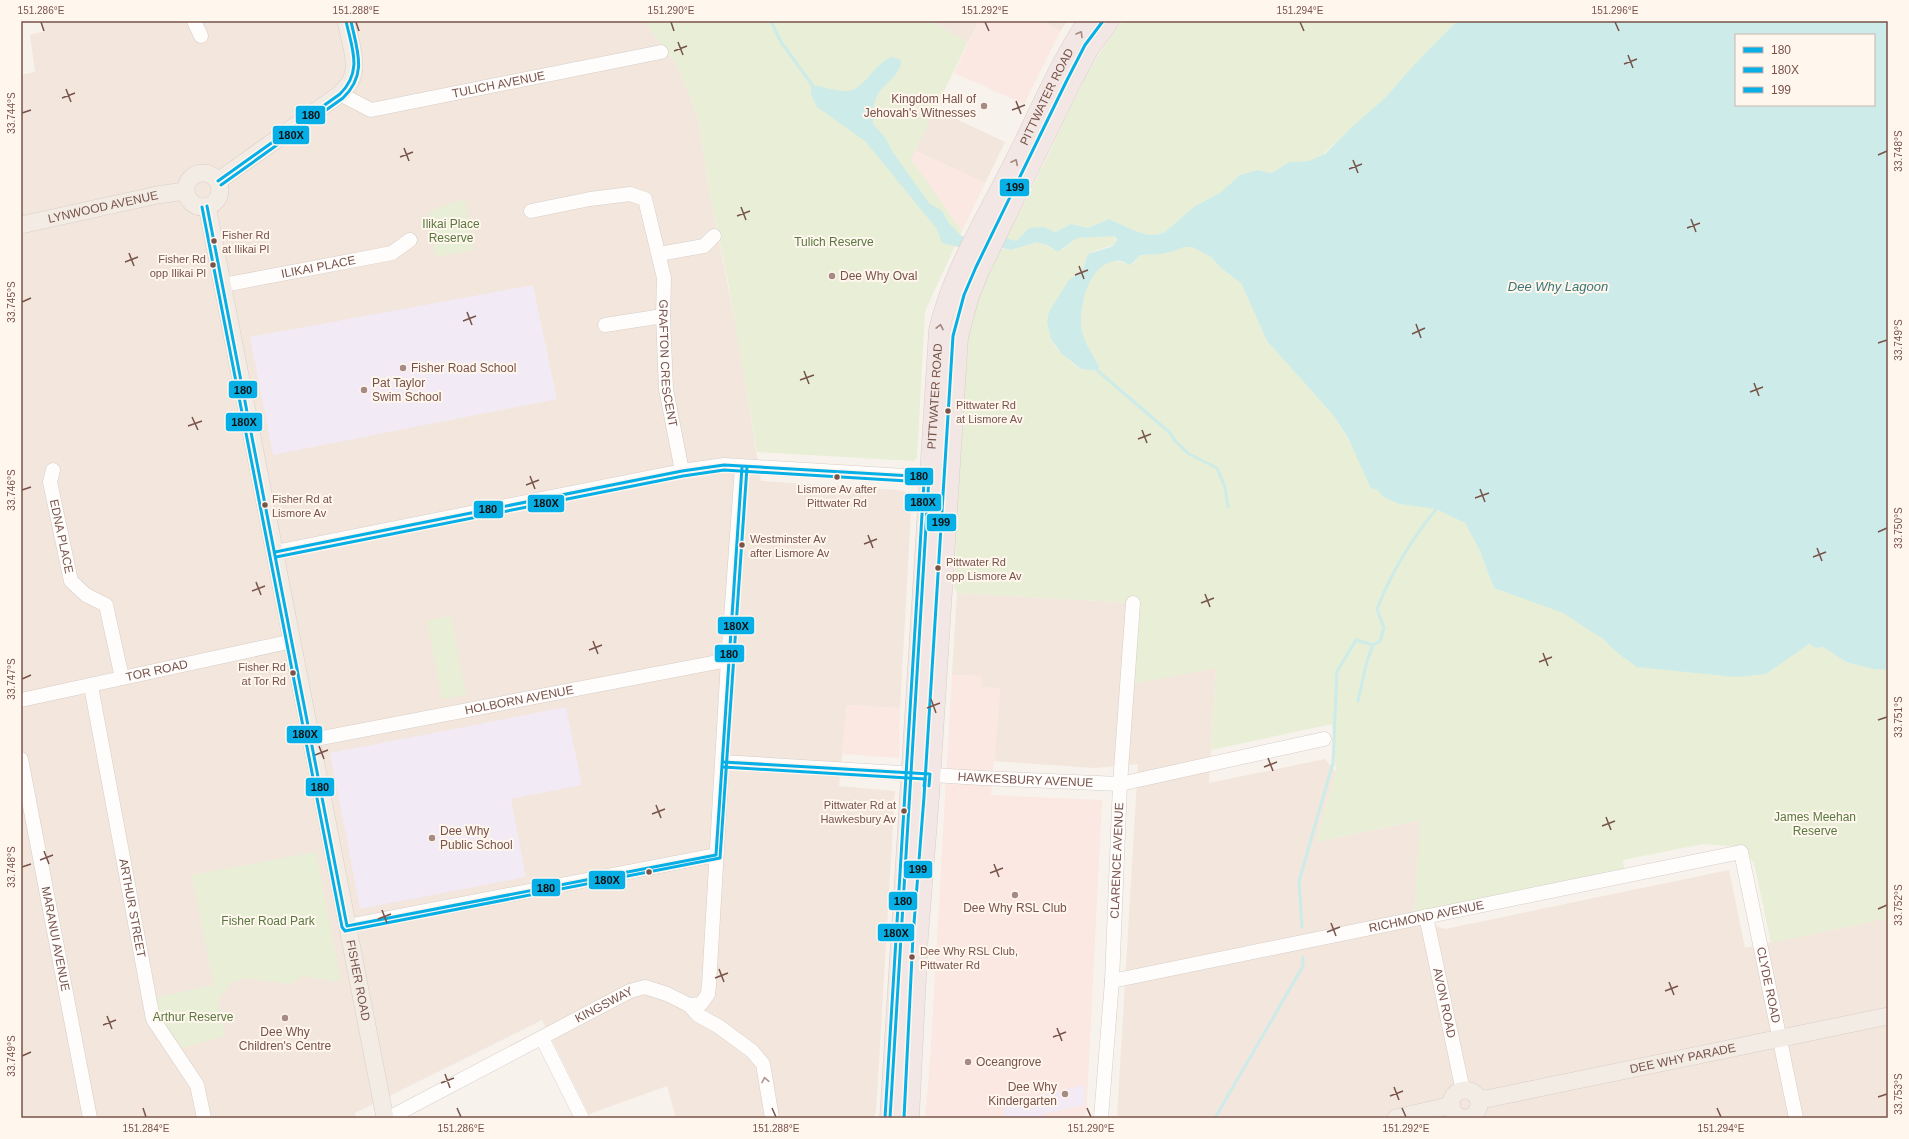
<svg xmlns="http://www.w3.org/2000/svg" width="1909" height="1139" font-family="Helvetica,sans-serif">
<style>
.residential{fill:#f3e6dc}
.commercial{fill:#fbe8e2}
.education{fill:#f2eaf4}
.green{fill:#e8efd6}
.water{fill:#cdebe9;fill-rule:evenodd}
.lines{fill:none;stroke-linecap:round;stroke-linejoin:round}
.stream{stroke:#cdebe9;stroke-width:3}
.minor-casing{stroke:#d6cdc8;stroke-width:15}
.major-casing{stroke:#dacec9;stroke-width:18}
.highway-casing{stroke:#dacec9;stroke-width:21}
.minor{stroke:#fefdfc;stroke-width:14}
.major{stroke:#f3ece5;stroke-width:17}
.highway{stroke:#f2e7e4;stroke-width:20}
.bus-1-casing{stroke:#fff6ee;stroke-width:6}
.bus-2-casing{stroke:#fff6ee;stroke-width:6}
.bus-3-casing{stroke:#fff6ee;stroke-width:6}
.bus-1{stroke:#06b0e7;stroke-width:3}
.bus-2{stroke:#06b0e7;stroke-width:3}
.bus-3{stroke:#06b0e7;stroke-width:3}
.oneway{stroke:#a38780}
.oneway2{stroke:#ae9791}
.ticks{fill:none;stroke:#78534a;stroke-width:1.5}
.poi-dot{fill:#a58b83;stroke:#fff6ee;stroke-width:1.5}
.bus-dot{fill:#78534a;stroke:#fff6ee;stroke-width:1.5}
.labels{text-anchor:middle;stroke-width:4;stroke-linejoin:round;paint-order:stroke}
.bus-label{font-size:11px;fill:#78534a;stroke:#fff6ee;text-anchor:start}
.street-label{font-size:12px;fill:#78534a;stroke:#fff6ee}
.poi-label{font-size:12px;fill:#78534a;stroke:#fff6ee;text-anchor:start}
.park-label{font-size:12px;fill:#58783e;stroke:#fff6ee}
.water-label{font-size:13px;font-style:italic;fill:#3a7576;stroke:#fff6ee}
.line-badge{stroke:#fff6ee;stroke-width:1.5}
.pale-badge-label{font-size:11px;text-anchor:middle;font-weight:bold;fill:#111}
.neatline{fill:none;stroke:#78534a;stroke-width:1.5}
.ticks-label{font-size:10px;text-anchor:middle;fill:#78534a}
</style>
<rect width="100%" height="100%" fill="#f8f2ec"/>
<g class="residential">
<polygon points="42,21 645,21 655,36 677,65 698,117 711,200 738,337 761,481 898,490 912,493 900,708 847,705 839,786 895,791 876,1112 874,1118 676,1118 667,1086 589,1114 542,1020 355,1113 356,1118 21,1118 21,75 35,72 30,35 45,31"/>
<polygon points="930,21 979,21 968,42"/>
<polygon points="1044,21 1067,21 1060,32"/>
<polygon points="935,109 1005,142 985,183 914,150"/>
<polygon points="957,593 1133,603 1216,668 1209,783 1325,759 1336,772 1316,842 1421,820 1414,919 1445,929 1729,870 1745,948 1888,918 1888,1118 1117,1118 1138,764 1095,768 994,761 1000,689 980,687 981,676 952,675"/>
</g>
<g class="commercial">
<polygon points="979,21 1044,21 1060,32 1024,104 954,73"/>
<polygon points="914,150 985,183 962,231 911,159"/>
<polygon points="952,675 981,676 981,687 1000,688 991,795 1102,800 1086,1118 925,1118 930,1063"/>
<polygon points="847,705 900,708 899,758 842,754"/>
</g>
<g class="education">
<polygon points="533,285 557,399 273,455 250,337"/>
<polygon points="566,707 582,785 511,799 526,877 360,909 330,753"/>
<polygon points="1085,1085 1084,1105 1043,1114 1043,1118 1004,1118 1005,1103"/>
</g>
<g class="green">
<polygon points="645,21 930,21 968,42 911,159 962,231 925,311 917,458 913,461 757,452 729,287 711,200 698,117 677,65 655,36"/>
<path d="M1123 21H1457L1413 66 1385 98 1319 158 1309 161 1289 162 1272 173 1257 170 1240 175 1220 193 1195 206 1165 232 1160 234 1148 235 1133 230 1109 219 1088 228 1071 224 1055 232 1029 228 1016 241 1006 238C1022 208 1038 177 1053 145 1073 102 1092 58 1123 21Z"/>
<polygon points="465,200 474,250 435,257 429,212 445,205"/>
<path d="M1113 235 1115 236 1116 244 1092 252 1086 259 1083 269 1064 287 1057 300 1052 341 1055 347 1077 367 1081 369 1097 371 1099 366C1093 354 1084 343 1082 330 1079 311 1087 272 1106 263 1116 258 1130 266 1133 264 1136 262 1137 257 1140 255L1161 254 1173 251 1184 247H1192L1211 257 1221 268 1241 283 1267 341 1334 416 1383 497 1399 504 1436 509 1465 523 1479 549 1494 588C1516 596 1542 602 1563 613 1591 626 1612 649 1637 667L1766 674 1809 644 1816 648 1823 647 1846 662 1873 669 1888 670V918L1771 943 1754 863 1741 847 1703 844 1623 860 1625 876 1414 919 1420 820 1316 842 1336 772 1332 724 1211 750 1216 668 1128 685 1133 603 957 593 954 587 964 356 971 320 983 287 1001 249 1011 250 1037 242 1047 245 1052 249 1062 250 1077 238Z"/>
<polygon points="451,616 466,695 442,699 427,621"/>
<polygon points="316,852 341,982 303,976 291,984 245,978 231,983 218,1000 225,1036 182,1048 158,1014 154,998 214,985 192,875"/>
</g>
<path class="water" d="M1457 21H1888V670L1873 669 1846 662 1823 647 1816 648 1809 644 1766 674 1735 677 1637 667 1620 655 1603 639 1563 613 1494 588 1479 549 1465 523 1436 509 1399 504 1383 497 1378 490 1371 488 1348 438 1334 416 1267 341 1241 283 1221 268 1211 257 1192 247H1184L1174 251 1161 254 1140 255 1131 265C1126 264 1122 260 1117 261 1089 261 1078 309 1082 330 1084 343 1093 354 1099 366L1098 371 1081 369 1062 354 1052 341 1047 323 1049 312 1068 281 1083 269 1088 254 1113 246 1117 240 1115 236 1077 238 1058 252 1047 245 1037 242 1011 250 997 247H959L942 243 937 229 865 141 817 107 811 94V85C821 86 839 92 848 91 865 89 876 61 892 57L901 60C901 76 883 84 877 96 872 105 873 115 873 124L885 137 892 151 929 203 942 211 948 222 960 235 967 238 1003 237 1016 241 1029 228 1044 227 1055 232 1071 224 1088 228 1109 219 1133 230 1148 235 1160 234 1165 232 1195 206 1220 193 1240 175 1257 170 1272 173 1289 162 1309 161 1325 154 1352 127 1385 98 1413 66ZM1736 35H1874V105H1736Z"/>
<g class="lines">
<g class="stream">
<polyline points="771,21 781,42 813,86"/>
<polyline points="1098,371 1169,432 1176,442 1189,454 1217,468 1225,487 1228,507"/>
<polyline points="1358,701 1367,661 1373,645"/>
<path d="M1302 927 1299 881 1333 763 1337 671 1356 640 1373 645 1380 641 1384 628 1377 609C1392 571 1412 538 1438 507"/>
<polyline points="1215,1118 1303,966 1303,957"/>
</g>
<g class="minor-casing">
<g id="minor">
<polyline points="194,21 201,36"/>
<path id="s1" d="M340 94 371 110 661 52"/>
<path id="s2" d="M531 211 590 199 630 194 645 199 664 278 663 316 666 389 682 471"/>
<polyline points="659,254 704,246 714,236"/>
<path id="s3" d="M223 285 392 253 410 240"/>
<polyline points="605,325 663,316"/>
<path id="s4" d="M53 470 50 482 71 581 86 595 106 605 122 678"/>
<polyline points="275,552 682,471 724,465 938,478"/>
<path id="s5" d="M91 686 153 1019 197 1085 204 1118"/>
<path id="s6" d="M21 700 293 641"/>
<path id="s7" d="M311 740 728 660"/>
<path id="s8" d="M21 759 90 1118"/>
<path id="s9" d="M723 762 981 778 1120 784 1324 739"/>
<path id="s10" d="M1426 916 1463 1091"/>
<polyline points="347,926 716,855"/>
<path id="s11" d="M1112 981 1741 852 1796 1118"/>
<polyline points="689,1005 701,1004 708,994 709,985 728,660 742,467"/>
<polyline points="542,1038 582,1118"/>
<polyline points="1469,1117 1470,1118"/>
<path id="s12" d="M389 1118 630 991 645 987 667 994 689 1005 698 1015 718 1026 752 1051 763 1064 772 1118"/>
<path id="s13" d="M1101 1118 1112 981 1120 784 1133 603"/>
</g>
</g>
<g class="major-casing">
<g id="major">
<circle cx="203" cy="190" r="17"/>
<path d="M218 181 340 94C345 89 351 83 353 75 357 59 349 37 346 21"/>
<path id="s14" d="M207 206 385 1118"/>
<path id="s15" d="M21 225 157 195 185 191"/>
<circle cx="1465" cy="1104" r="14"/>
<path id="s16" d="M1478 1098 1486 1099 1888 1016"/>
<polyline points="1396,1118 1452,1105"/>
</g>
</g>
<g class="highway-casing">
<g id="highway">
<path id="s17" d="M890 1118 939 330C953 270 988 216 1015 161 1039 114 1059 64 1088 21"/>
<polyline points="909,1118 918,936 929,797 958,337 969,296 980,269 1071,82 1089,48 1109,21"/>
</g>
</g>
<use href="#minor" class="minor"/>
<use href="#major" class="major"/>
<use href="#highway" class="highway"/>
<g class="bus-1-casing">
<g id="bus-1">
<path d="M218 181 340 94C363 71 352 49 346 21"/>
<polyline points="207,206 347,926 716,855 742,467"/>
<polyline points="275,552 682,471 724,465 929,477 890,1118"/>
<polyline points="723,762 930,774 929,786"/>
</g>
</g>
<g class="bus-2-casing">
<g id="bus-2">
<path d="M221 185 343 98C368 74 357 51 351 21"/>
<polyline points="202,207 342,927 345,931 720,858 747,467"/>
<polyline points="276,557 683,476 724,470 924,482 885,1118"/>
<polyline points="723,767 925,779 924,786"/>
</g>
</g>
<g class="bus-3-casing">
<polyline id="bus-3" points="904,1118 913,936 924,797 953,336 964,295 976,267 1067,80 1085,45 1103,21"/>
</g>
<use href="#bus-1" class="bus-1"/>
<use href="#bus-2" class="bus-2"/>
<use href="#bus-3" class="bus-3"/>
</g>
<defs><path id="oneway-chevron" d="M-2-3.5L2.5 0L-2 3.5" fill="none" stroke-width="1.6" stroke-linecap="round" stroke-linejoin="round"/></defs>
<g class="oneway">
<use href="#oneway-chevron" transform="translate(1080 34) rotate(-59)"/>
<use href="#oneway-chevron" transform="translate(1015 162) rotate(-63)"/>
<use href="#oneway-chevron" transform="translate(940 327) rotate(-78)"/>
</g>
<use class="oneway2" href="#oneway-chevron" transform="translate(765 1080) rotate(-101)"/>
<path class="ticks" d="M41 22 44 31M356 22 359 31M671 22 674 31M985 22 989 31M1300 22 1304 31M1615 22 1619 31M678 42 683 55M674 51 687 46M1628 55 1633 68M1624 64 1637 59M66 89 71 102M62 98 75 93M1016 101 1021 114M1012 110 1025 105M22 113 31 110M404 148 409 161M1878 155 1887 151M400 157 413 152M1353 160 1358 173M1349 169 1362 164M741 207 746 220M737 216 750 211M1691 219 1696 232M1687 228 1700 223M129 253 134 266M125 262 138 257M1079 266 1084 279M1075 275 1088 270M22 302 31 298M467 312 472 325M463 321 476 316M1416 324 1421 338M1412 334 1425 328M1878 343 1887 340M804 371 809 384M800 380 814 375M1754 383 1759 396M1750 392 1763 387M192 417 198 430M188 426 202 421M1142 430 1147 443M1138 439 1151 434M530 476 535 489M526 485 539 480M1480 489 1485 502M22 490 31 487M1475 498 1489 493M1878 532 1887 528M868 535 873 548M864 544 877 539M1817 548 1822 561M1813 557 1826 552M256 582 261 595M252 591 265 586M1205 594 1210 607M1201 603 1214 598M593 641 598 654M589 650 602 645M1543 653 1548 666M1539 662 1552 657M22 679 31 675M931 699 936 713M927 708 940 703M1878 720 1887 717M319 746 324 759M315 755 328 750M1268 758 1273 771M1264 767 1277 762M656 805 661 818M652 814 665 809M1606 817 1611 830M1602 826 1615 821M44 851 49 864M40 860 53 855M994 864 999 877M22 867 31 864M990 873 1003 868M1878 909 1887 905M382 910 387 923M378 919 391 914M1331 923 1336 936M1327 932 1340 927M719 969 724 982M715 978 728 973M1669 982 1674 995M1665 991 1678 986M107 1016 112 1029M103 1025 116 1020M1057 1028 1062 1041M1053 1037 1066 1032M22 1056 31 1052M445 1074 450 1088M441 1083 454 1078M1394 1087 1399 1100M1390 1096 1403 1091M1878 1097 1887 1094M143 1108 146 1117M457 1108 461 1117M772 1108 776 1117M1087 1108 1091 1117M1402 1108 1406 1117M1717 1108 1721 1117"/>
<g class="poi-dot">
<circle cx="984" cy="106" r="4"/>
<circle cx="832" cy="276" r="4"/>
<circle cx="403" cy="368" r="4"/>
<circle cx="364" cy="390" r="4"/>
<circle cx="432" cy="838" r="4"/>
<circle cx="1015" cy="895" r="4"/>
<circle cx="285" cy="1018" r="4"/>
<circle cx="968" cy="1062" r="4"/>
<circle cx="1065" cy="1094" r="4"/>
</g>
<g class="bus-dot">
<circle cx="214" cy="241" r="3.5"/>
<circle cx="213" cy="265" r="3.5"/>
<circle cx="948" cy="411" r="3.5"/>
<circle cx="837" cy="477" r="3.5"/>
<circle cx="265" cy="505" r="3.5"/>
<circle cx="742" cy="545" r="3.5"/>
<circle cx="938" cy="568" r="3.5"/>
<circle cx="293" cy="673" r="3.5"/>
<circle cx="904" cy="811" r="3.5"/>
<circle cx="649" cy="872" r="3.5"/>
<circle cx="912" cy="957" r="3.5"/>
</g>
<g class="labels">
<g class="bus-label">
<text x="222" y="239">Fisher Rd<tspan x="222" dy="14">at Ilikai Pl</tspan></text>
<text x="206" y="263" text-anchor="end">Fisher Rd<tspan x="206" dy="14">opp Ilikai Pl</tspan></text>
<text x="956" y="409">Pittwater Rd<tspan x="956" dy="14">at Lismore Av</tspan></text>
<text x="837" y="493" text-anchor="middle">Lismore Av after<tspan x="837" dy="14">Pittwater Rd</tspan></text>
<text x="272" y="503">Fisher Rd at<tspan x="272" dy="14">Lismore Av</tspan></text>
<text x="750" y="543">Westminster Av<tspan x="750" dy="14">after Lismore Av</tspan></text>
<text x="946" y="566">Pittwater Rd<tspan x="946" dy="14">opp Lismore Av</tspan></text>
<text x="286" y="671" text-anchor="end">Fisher Rd<tspan x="286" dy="14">at Tor Rd</tspan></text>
<text x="896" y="809" text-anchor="end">Pittwater Rd at<tspan x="896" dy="14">Hawkesbury Av</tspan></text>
<text x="920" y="955">Dee Why RSL Club,<tspan x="920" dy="14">Pittwater Rd</tspan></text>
</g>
<g class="street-label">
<text dy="4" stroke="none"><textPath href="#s1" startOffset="165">TULICH AVENUE</textPath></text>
<text dy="4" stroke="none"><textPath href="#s17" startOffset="1047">PITTWATER ROAD</textPath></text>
<text dy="4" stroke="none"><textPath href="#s15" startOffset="84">LYNWOOD AVENUE</textPath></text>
<text dy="4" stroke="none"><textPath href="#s3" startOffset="97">ILIKAI PLACE</textPath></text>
<text dy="4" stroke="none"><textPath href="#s2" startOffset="283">GRAFTON CRESCENT</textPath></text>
<text dy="4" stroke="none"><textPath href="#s17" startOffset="723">PITTWATER ROAD</textPath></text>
<text dy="4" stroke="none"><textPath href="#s4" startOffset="68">EDNA PLACE</textPath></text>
<text dy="4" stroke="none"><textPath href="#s6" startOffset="139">TOR ROAD</textPath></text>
<text dy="4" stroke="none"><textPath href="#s7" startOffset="212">HOLBORN AVENUE</textPath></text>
<text dy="4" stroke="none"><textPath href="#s9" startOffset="303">HAWKESBURY AVENUE</textPath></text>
<text dy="4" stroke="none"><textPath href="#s13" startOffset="258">CLARENCE AVENUE</textPath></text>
<text dy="4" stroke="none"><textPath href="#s5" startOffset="226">ARTHUR STREET</textPath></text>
<text dy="4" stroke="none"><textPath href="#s11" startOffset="321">RICHMOND AVENUE</textPath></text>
<text dy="4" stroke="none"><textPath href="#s8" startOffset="183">MARANUI AVENUE</textPath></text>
<text dy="4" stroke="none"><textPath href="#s14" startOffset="789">FISHER ROAD</textPath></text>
<text dy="4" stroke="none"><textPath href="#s11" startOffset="778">CLYDE ROAD</textPath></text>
<text dy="4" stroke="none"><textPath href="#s10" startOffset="89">AVON ROAD</textPath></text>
<text dy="4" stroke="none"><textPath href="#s12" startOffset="243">KINGSWAY</textPath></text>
<text dy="4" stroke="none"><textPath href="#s16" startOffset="209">DEE WHY PARADE</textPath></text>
</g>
<g class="poi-label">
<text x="976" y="103" text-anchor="end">Kingdom Hall of<tspan x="976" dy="14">Jehovah's Witnesses</tspan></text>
<text x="840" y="280">Dee Why Oval</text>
<text x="411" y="372">Fisher Road School</text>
<text x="372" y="387">Pat Taylor<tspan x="372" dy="14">Swim School</tspan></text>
<text x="440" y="835">Dee Why<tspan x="440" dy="14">Public School</tspan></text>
<text x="1015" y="912" text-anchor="middle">Dee Why RSL Club</text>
<text x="285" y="1036" text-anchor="middle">Dee Why<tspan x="285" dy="14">Children's Centre</tspan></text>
<text x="976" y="1066">Oceangrove</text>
<text x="1057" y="1091" text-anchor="end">Dee Why<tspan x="1057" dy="14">Kindergarten</tspan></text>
</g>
<g class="park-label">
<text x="451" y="228">Ilikai Place<tspan x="451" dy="14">Reserve</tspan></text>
<text x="834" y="246">Tulich Reserve</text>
<text x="1815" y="821">James Meehan<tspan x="1815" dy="14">Reserve</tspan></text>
<text x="268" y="925">Fisher Road Park</text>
<text x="193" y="1021">Arthur Reserve</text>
</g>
<g class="water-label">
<text x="1558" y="291">Dee Why Lagoon</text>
</g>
</g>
<g class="line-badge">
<rect x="295" y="105" width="31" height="20" rx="4" fill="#06b0e7"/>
<rect x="272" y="125" width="38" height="20" rx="4" fill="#06b0e7"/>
<rect x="999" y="178" width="31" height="19" rx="4" fill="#06b0e7"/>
<rect x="228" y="380" width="30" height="19" rx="4" fill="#06b0e7"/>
<rect x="225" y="412" width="38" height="20" rx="4" fill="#06b0e7"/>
<rect x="904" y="467" width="30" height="19" rx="4" fill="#06b0e7"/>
<rect x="904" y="493" width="38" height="19" rx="4" fill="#06b0e7"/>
<rect x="527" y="494" width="38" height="19" rx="4" fill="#06b0e7"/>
<rect x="473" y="500" width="31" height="19" rx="4" fill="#06b0e7"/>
<rect x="926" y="513" width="31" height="19" rx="4" fill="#06b0e7"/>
<rect x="717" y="616" width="38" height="19" rx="4" fill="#06b0e7"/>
<rect x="714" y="644" width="31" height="19" rx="4" fill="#06b0e7"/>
<rect x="286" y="725" width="37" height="19" rx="4" fill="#06b0e7"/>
<rect x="305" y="777" width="30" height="20" rx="4" fill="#06b0e7"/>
<rect x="903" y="860" width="30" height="19" rx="4" fill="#06b0e7"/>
<rect x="588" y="870" width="38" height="20" rx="4" fill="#06b0e7"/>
<rect x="531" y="878" width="30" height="19" rx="4" fill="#06b0e7"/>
<rect x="888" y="891" width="30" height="20" rx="4" fill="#06b0e7"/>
<rect x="877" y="923" width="38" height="19" rx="4" fill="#06b0e7"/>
</g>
<g class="pale-badge-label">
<text x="311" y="119">180</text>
<text x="291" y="139">180X</text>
<text x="1015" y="191">199</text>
<text x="243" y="394">180</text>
<text x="244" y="426">180X</text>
<text x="919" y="480">180</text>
<text x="923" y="506">180X</text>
<text x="546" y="507">180X</text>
<text x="488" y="513">180</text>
<text x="941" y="526">199</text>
<text x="736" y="630">180X</text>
<text x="729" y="658">180</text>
<text x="305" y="738">180X</text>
<text x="320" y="791">180</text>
<text x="918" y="873">199</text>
<text x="607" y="884">180X</text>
<text x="546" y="892">180</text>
<text x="903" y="905">180</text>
<text x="896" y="937">180X</text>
</g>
<rect width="1909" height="1139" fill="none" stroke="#fff6ee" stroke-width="44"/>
<rect x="1735" y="34" width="140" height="72" fill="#fff6ee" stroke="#c9b5ac"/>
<rect x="1743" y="47" width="20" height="6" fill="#06b0e7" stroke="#c9b5ac"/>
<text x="1771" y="54" font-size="12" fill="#78534a">180</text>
<rect x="1743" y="67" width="20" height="6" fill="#06b0e7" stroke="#c9b5ac"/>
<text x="1771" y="74" font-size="12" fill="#78534a">180X</text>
<rect x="1743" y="87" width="20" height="6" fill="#06b0e7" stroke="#c9b5ac"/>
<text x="1771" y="94" font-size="12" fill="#78534a">199</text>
<rect x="22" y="22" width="1865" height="1095" class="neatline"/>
<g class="ticks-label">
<text x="41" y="14">151.286°E</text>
<text x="356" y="14">151.288°E</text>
<text x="671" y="14">151.290°E</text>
<text x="985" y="14">151.292°E</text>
<text x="1300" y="14">151.294°E</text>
<text x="1615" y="14">151.296°E</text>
<text transform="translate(11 113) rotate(-90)" y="4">33.744°S</text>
<text transform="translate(1898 151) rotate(-90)" y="4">33.748°S</text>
<text transform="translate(11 302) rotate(-90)" y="4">33.745°S</text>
<text transform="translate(1898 340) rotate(-90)" y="4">33.749°S</text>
<text transform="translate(11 490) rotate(-90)" y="4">33.746°S</text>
<text transform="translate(1898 528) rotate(-90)" y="4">33.750°S</text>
<text transform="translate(11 679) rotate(-90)" y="4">33.747°S</text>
<text transform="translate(1898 717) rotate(-90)" y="4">33.751°S</text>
<text transform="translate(11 867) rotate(-90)" y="4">33.748°S</text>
<text transform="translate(1898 905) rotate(-90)" y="4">33.752°S</text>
<text transform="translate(11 1056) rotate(-90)" y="4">33.749°S</text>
<text transform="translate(1898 1094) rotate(-90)" y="4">33.753°S</text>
<text x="146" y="1132">151.284°E</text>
<text x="461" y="1132">151.286°E</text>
<text x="776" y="1132">151.288°E</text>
<text x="1091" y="1132">151.290°E</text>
<text x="1406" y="1132">151.292°E</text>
<text x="1721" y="1132">151.294°E</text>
</g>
</svg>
